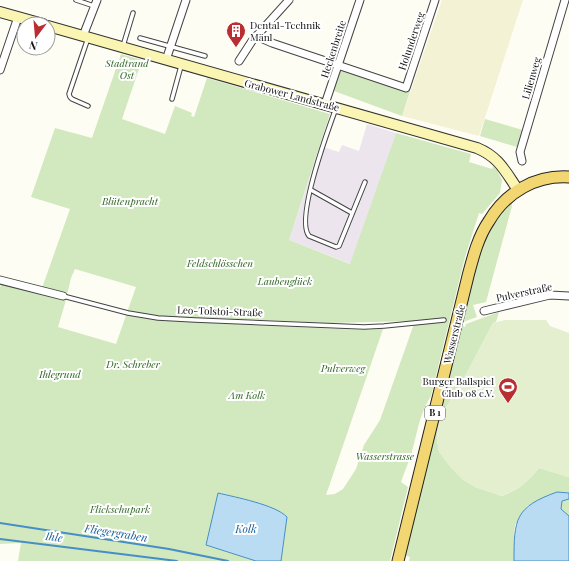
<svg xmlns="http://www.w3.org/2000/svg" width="569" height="561" font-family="'Playfair Display',serif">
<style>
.industrial{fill:#ede5ee}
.farmland{fill:#f4f2d4}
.green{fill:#d2e8be;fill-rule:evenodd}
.pitch{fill:#e3efcf}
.water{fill:#badcf3;stroke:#458ec6}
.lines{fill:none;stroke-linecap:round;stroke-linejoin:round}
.stream{stroke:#458ec6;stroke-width:2}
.service-casing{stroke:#434343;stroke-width:5.5}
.minor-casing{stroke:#434343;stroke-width:9}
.secondary-casing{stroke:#323232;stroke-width:12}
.primary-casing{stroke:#212121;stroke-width:13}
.service{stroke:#fff;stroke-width:3.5}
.minor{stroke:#fff;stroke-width:7}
.secondary{stroke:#faf5b2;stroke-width:10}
.primary{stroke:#f1d671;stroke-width:11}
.labels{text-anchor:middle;stroke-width:4;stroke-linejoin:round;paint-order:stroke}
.shield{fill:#fff;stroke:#585858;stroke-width:1}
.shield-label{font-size:9px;font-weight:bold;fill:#101010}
.poi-label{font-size:10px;fill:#101010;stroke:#fff;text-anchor:start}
.street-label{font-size:10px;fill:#101010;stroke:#fff}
.park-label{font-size:10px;font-style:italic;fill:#2e6523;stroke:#fff}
.water-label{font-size:11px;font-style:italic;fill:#1f619c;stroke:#fff}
</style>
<rect width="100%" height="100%" fill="#fefdf3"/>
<polygon class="industrial" points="367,124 396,133 351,264 289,240 320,146 339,152 342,145 359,151"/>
<polygon class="farmland" points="442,0 523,0 479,136 402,116"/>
<g class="green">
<path d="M121 54 142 60 122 119 165 134 175 106 192 113 191 116 194 117 207 78 330 114 289 240 350 264 396 133 471 154 469 162 492 169 493 166 497 170 502 180 500 193 482 214 479 213 465 257 431 396C419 414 417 435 411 455 408 464 404 473 401 482L408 487 390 561H281L287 517C276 505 235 498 219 493L206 545 256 561H18L21 543 0 544V287L2 283 66 300 58 327 116 344 136 287 75 269 71 278 67 295 42 288 70 209 31 197 55 128 92 138ZM212 318 330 323 415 321 380 420 364 445 356 469 343 489 335 494 326 495 383 329 361 330 211 323Z"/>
<polygon points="342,69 410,91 402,116 334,91 339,71"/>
<polygon points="485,119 523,130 517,147 480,136"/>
<path d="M511 203 512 206 486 302 473 305 477 317 463 322C463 317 465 310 466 304 471 268 485 230 511 203Z"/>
<path d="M499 312 496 322 493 323 461 384 445 409 438 427 437 440 439 452 475 487 502 496C521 488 526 483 539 468L569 477V493L557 492 527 506 515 525 514 534V561H409L410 557 404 555 451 358 462 326 465 327 466 324Z"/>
<polygon points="566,499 569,499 569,516 561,509 562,501"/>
</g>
<path class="pitch" d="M505 320H546L550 326 569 333V477L539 468C525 484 522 487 502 496L475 487 464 481 450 467 439 452 437 440 438 427 445 409 461 384 493 323Z"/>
<g class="water">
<path d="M557 492 569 493V499L562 501 561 509 569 516V561H514C514 519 515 507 557 492Z"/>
<path d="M218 493C235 497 276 505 287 517L281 561H256L206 545Z"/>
</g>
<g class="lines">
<g class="stream">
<polyline points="0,523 169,549 228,561"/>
<polyline points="0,539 177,561"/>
</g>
<g class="service-casing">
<g id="service">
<polyline points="76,0 94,6"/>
<polyline points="88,38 69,94 70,97 72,99 88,106"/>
<polyline points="140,38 205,56"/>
<polyline points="123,46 133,13"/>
<polyline points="172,99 181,66"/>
<path d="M336 108C328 130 295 219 309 236L336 247 339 246 365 182"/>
<polyline points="311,190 352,213"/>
<polyline points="63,296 128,313 158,318 195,320 364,327 384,326 444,320"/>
</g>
</g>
<g class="minor-casing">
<g id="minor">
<polyline points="83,36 97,0"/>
<polyline points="256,36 272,43 406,88 435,0"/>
<polyline points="166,60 186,0"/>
<polyline points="239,61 252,41 289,0"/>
<polyline points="0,70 18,17"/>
<polyline points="325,104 360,0"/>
<polyline points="522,161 520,152 565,0"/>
<polyline points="0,280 63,296"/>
<polyline points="484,311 550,295 569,296"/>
</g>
</g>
<g class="secondary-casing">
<g id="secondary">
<polyline points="0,12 43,24"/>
<path d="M48 26 477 148C499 157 505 171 518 190"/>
</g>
</g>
<g class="primary-casing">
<path id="primary" d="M398 561 468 276C473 257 478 237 489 221 506 192 536 175 569 177"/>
</g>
<use href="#service" class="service"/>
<use href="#minor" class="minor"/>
<use href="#secondary" class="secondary"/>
<use href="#primary" class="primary"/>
</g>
<defs>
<g id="building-pin" transform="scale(1)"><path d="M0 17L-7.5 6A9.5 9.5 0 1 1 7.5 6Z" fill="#b92e30" stroke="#fff"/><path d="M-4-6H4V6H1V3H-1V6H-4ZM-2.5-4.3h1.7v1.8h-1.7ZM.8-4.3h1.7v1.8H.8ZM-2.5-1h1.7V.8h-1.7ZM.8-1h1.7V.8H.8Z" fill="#fff"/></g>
<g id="stadium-pin" transform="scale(1)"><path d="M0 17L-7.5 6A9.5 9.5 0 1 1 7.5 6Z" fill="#b92e30" stroke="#fff"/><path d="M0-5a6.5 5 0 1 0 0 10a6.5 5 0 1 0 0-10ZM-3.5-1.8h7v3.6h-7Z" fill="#fff"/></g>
</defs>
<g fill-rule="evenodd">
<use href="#building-pin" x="236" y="31"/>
<use href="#stadium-pin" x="508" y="387"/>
</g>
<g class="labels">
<rect class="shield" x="425" y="406" width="20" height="14" rx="3"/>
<g class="shield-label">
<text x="435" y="416">B 1</text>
</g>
<g class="poi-label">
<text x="250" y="29">Dental-Technik<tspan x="250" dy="12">Mänl</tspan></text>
<text x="494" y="385" text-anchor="end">Burger Ballspiel<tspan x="494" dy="12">Club 08 e.V.</tspan></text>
</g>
<g class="street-label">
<text transform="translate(411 41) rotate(-71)" y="4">Holunderweg</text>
<text transform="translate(333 49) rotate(-72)" y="4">Heckenbreite</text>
<text transform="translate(531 78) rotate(-74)" y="4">Lilienweg</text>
<text transform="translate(292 95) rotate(15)" y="4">Grabower Landstraße</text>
<text transform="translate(524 292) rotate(-12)" y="4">Pulverstraße</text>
<text transform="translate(220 311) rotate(2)" y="4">Leo-Tolstoi-Straße</text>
<text transform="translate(454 334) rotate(-76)" y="4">Wasserstraße</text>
</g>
<g class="park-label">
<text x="127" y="67">Stadtrand<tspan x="127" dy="12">Ost</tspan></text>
<text x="130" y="205">Blütenpracht</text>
<text x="220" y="267">Feldschlösschen</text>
<text x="285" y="285">Laubenglück</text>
<text x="133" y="368">Dr. Schreber</text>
<text x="343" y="372">Pulverweg</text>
<text x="60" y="378">Ihlegrund</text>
<text x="247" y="399">Am Kolk</text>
<text x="385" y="460">Wasserstrasse</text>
<text x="120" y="513">Flickschupark</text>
</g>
<g class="water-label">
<text x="246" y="533">Kolk</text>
<text transform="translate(116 533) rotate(9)" y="4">Fliegergraben</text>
<text transform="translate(54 537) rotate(7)" y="4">Ihle</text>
</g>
</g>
<g transform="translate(36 36) rotate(196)"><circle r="19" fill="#ffffff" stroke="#9f9f9f"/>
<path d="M0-3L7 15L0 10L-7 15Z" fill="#b92e30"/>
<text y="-6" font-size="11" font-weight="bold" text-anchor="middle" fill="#101010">N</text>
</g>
</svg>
